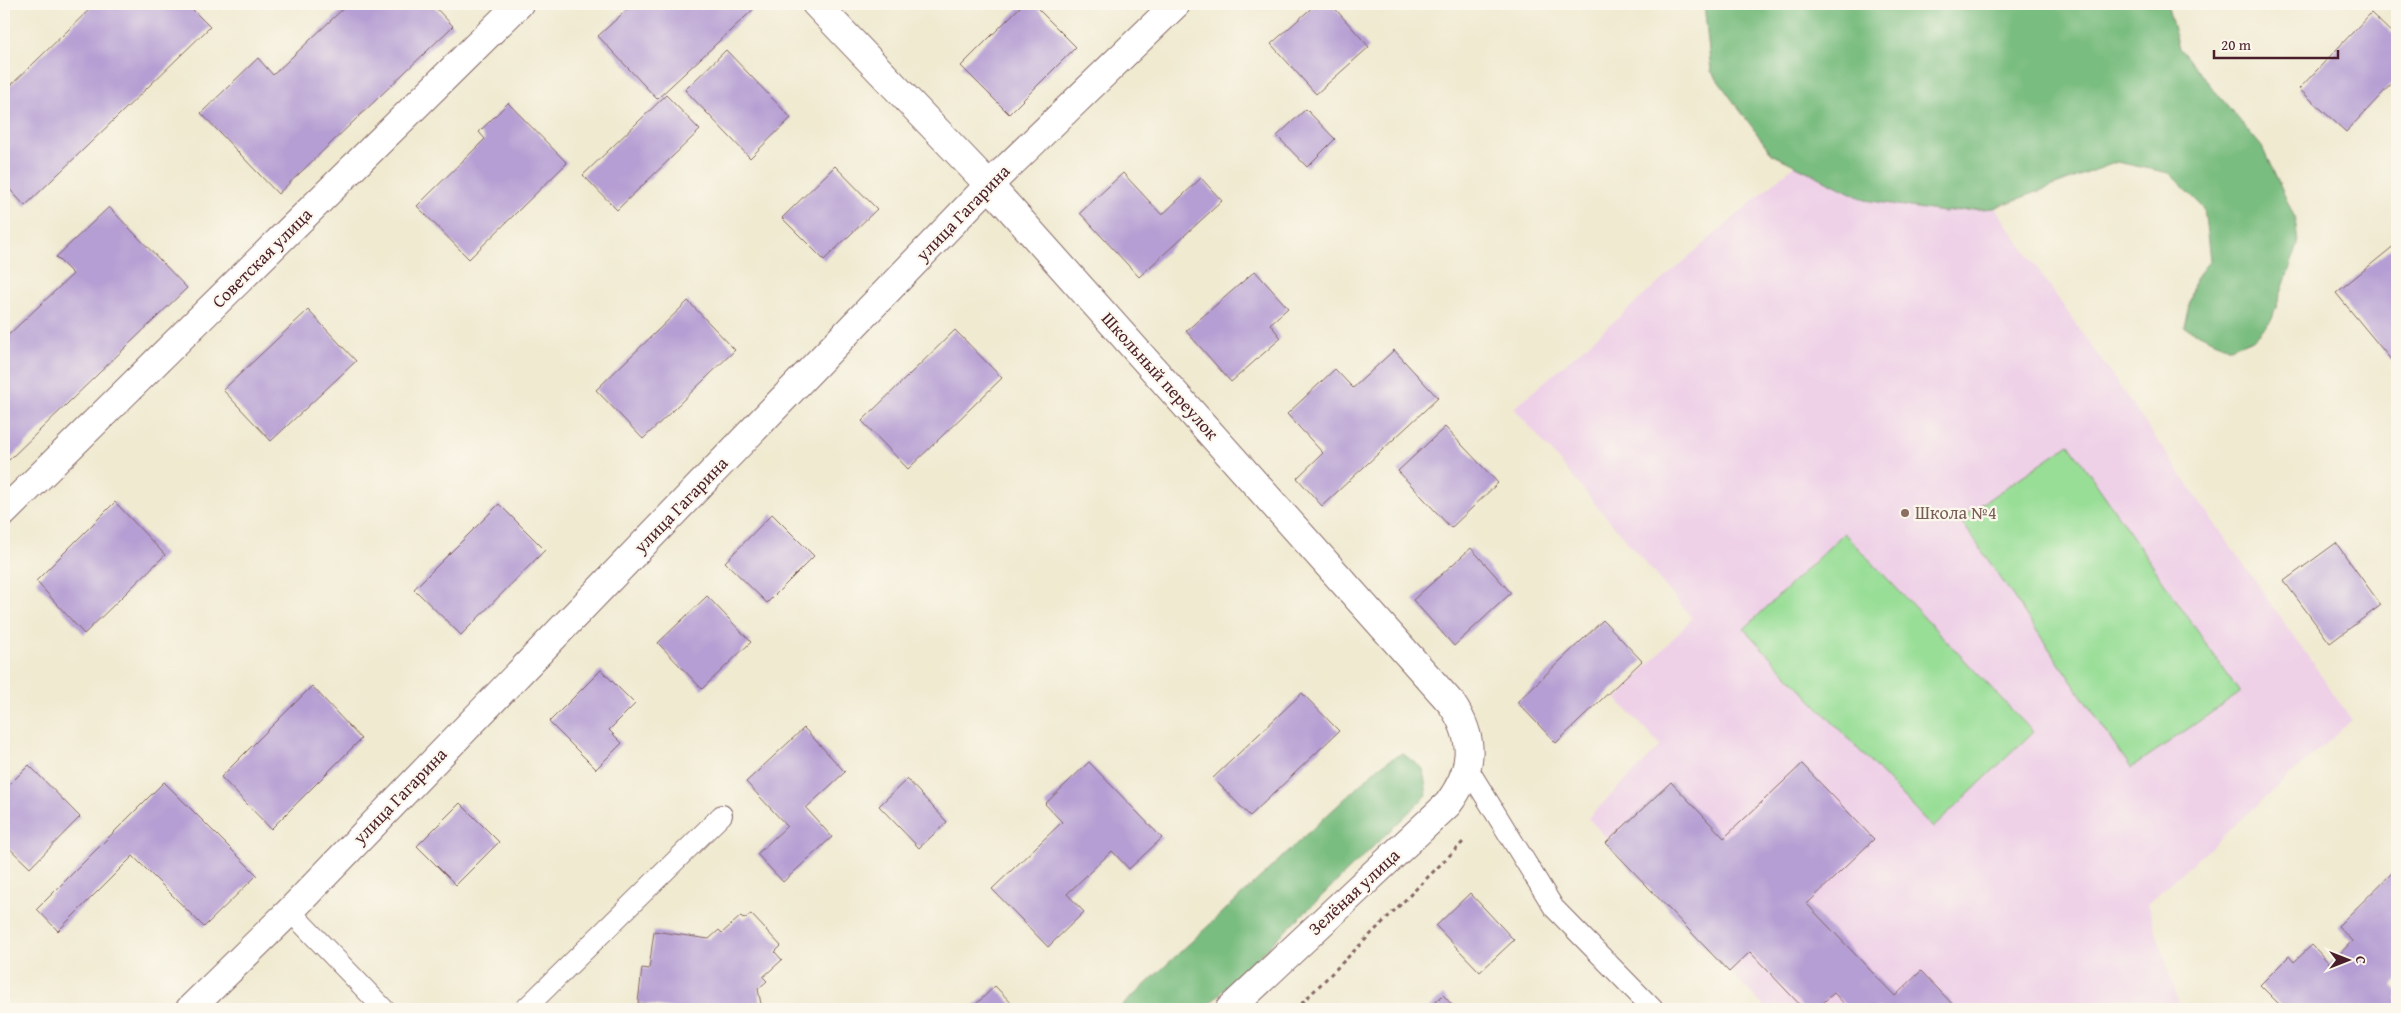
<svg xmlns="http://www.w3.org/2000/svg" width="2401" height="1013" font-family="'Gentium Book Plus',serif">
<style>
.built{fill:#eed0e7}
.green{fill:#99de97;stroke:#727e61}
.forest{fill:#7abd80;stroke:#626e56}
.building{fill:#b59ed3}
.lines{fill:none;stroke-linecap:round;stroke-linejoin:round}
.service-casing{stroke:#846665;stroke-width:22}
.minor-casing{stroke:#846665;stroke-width:30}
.tertiary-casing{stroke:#846665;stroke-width:30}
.path{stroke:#846665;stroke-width:3;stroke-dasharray:4 4;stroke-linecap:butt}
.service{stroke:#fff;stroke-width:20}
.minor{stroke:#fff;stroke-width:28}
.tertiary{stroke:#fff;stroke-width:28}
.education-dot{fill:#8d6e63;stroke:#fbf7ec;stroke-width:2}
.labels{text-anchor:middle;stroke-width:4.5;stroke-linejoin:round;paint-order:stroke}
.street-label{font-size:18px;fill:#4a1f2b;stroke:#fbf7ec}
.education-label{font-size:18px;fill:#785e54;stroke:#fbf7ec;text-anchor:start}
</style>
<rect width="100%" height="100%" fill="#fbf7ec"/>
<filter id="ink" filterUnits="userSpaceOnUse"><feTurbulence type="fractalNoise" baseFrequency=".02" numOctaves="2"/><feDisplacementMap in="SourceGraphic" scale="10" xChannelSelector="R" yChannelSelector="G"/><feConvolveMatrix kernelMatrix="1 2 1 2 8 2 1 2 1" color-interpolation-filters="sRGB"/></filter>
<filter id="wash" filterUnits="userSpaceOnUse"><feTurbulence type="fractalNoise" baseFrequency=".0096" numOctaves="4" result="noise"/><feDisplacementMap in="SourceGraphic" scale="20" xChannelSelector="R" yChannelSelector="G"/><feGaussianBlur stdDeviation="1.12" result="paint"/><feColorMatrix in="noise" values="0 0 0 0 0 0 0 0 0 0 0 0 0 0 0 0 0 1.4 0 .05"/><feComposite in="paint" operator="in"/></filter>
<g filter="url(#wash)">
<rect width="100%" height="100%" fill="#f0ead1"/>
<polygon class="built" points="1901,73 2352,720 2147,904 2181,1009 1766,1009 1588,818 1661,746 1617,699 1692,618 1514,408"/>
<g class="green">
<polygon points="2069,444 2240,693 2131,768 1960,519"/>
<polygon points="1844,533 2033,732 1933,828 1744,629"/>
</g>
<g class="forest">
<polygon points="1704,4 2167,4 2179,48 2262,147 2295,218 2298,244 2272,319 2255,338 2230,348 2184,327 2195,279 2210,260 2204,208 2169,173 2117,162 1994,208 1943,212 1865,200 1772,154 1711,71"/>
<polygon points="1402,753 1423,769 1427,795 1204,1009 1119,1009 1380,766"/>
</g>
<g id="blocks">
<g class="building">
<polygon points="95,4 187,4 210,27 25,206 4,183 4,86 7,89"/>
<polygon points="348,4 432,4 453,26 278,194 201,113 258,58 273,75"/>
<polygon points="633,4 759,4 657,99 598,36"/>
<polygon points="1023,4 1033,4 1076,47 1009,114 961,66"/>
<polygon points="1316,4 1331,4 1369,47 1316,94 1271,44"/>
<polygon points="2371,13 2397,38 2397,78 2346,132 2299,89"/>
<polygon points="726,50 791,118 750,158 685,90"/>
<polygon points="666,95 700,130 617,210 583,175"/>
<polygon points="508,103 567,163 469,259 417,206 485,139 479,132"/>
<polygon points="1306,109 1335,139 1307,167 1277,136"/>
<polygon points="835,166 877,209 824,260 782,218"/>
<polygon points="1123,173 1162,215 1201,178 1222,201 1139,277 1080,213"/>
<polygon points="109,207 187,288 9,460 4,454 4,339 73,274 56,257"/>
<polygon points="2396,244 2397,245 2397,367 2336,293"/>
<polygon points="1255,271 1288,308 1270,324 1281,338 1231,382 1186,331"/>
<polygon points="688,301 735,350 643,439 596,390"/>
<polygon points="308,310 356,361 271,441 223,390"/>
<polygon points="955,330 1002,378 908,469 862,421"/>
<polygon points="1394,350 1438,398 1322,506 1297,478 1323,453 1287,414 1335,369 1353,388"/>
<polygon points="1445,427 1498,483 1451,528 1398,471"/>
<polygon points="115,502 165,555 84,634 36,581"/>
<polygon points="499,504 545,550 461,635 414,589"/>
<polygon points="772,514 814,556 767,603 725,562"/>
<polygon points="2336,543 2381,605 2330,643 2284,581"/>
<polygon points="1471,548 1511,593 1454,646 1413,600"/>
<polygon points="707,596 751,642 702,689 658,643"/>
<polygon points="1603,620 1642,661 1556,743 1517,702"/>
<polygon points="601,670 635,704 609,730 622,743 596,769 549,722"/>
<polygon points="312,686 361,739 271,829 221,777"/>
<polygon points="1302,693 1339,731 1250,816 1213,778"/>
<polygon points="804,728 845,772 806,808 832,837 783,882 757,854 787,826 746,782"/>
<polygon points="1089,762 1162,838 1129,869 1112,851 1067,894 1084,912 1048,947 992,889 1062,822 1045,804"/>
<polygon points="1802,764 1874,839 1807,904 1895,996 1921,971 1957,1009 1849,1009 1834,993 1816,1009 1804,1009 1750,952 1729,972 1606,843 1671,782 1724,838"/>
<polygon points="29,765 80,817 30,868 4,843 4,790"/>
<polygon points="907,779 947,822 919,848 879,806"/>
<polygon points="164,782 257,875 204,927 133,856 58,931 37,909"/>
<polygon points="460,803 499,842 456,885 417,846"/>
<polygon points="2397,868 2397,979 2392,985 2397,991 2397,1008 2284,1009 2260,985 2289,956 2294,962 2312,945 2330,964 2352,941 2338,926"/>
<polygon points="1470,893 1514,940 1480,972 1436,926"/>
<polygon points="751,914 781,946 775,952 782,960 763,977 767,981 758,989 762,1009 677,1009 638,1003 642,968 649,969 654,931 709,939 719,930 722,933 741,916 744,919"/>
<polygon points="995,986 1017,1009 971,1009"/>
<polygon points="1443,995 1456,1009 1428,1009"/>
</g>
</g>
</g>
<g filter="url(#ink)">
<use href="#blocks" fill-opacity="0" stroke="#846665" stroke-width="1"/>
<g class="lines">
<g class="service-casing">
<g id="service">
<polyline points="1467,767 1554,908 1653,1009"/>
<polyline points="290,911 384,1009"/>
<polyline points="525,1009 722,815"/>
</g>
</g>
<g class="minor-casing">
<g id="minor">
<path d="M816 4 989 185 1451 703C1476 739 1474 769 1448 804L1230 1009"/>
<polyline points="190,1009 290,911 989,185 1176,4"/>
</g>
</g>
<g class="tertiary-casing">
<polyline id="tertiary" points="4,512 519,4"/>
</g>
<polyline class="path" points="1296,1009 1464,841"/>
<use href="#service" class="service"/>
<use href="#minor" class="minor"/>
<use href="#tertiary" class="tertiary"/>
</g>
</g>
<circle class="education-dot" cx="1905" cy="513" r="5"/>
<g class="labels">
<g class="street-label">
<text transform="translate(963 213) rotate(-46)" y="6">улица Гагарина</text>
<text transform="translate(262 258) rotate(-45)" y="6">Советская улица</text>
<text transform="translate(1160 376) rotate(48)" y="6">Школьный переулок</text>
<text transform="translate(681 505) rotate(-46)" y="6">улица Гагарина</text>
<text transform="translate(400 796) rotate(-46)" y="6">улица Гагарина</text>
<text transform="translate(1354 892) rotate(-43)" y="6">Зелёная улица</text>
</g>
<g class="education-label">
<text x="1915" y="519">Школа №4</text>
</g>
</g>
<rect width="2401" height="1013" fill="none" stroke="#fbf7ec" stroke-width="20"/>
<g transform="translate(2348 960) rotate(90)" stroke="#fbf7ec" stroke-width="4" paint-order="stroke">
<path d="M0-4L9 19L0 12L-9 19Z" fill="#4a1f2b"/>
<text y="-8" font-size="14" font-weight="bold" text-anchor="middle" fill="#4a1f2b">С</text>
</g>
<path d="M2214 50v8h124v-8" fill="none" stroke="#4a1f2b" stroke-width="2.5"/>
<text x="2221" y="50" font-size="15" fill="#4a1f2b" stroke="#fbf7ec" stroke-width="4" paint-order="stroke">20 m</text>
</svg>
